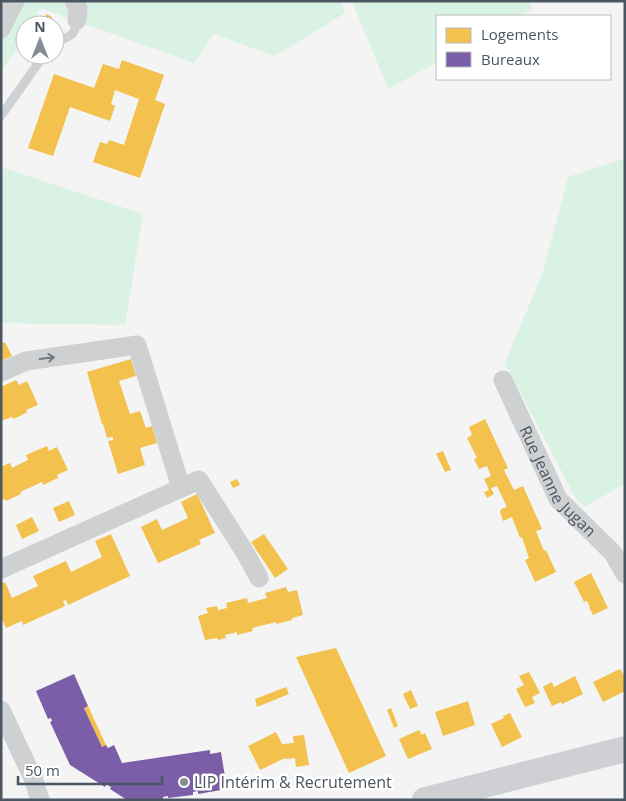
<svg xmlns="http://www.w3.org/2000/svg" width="626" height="801" font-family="'Open Sans',sans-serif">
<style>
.green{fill:#d9f2e3}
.homes{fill:#f2c14e}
.offices{fill:#7b5ea7}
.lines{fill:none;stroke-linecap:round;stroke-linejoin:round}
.lane{stroke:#ced0d2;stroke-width:9}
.street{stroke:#ced0d2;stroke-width:19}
.secondary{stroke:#ced0d4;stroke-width:26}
.oneway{stroke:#727b83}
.poi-dot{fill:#868d94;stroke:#fff;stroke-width:2}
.labels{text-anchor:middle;stroke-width:5;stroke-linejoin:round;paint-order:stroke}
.street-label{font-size:16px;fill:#4a5661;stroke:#fff}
.poi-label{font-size:16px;fill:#4a5661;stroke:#fff;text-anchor:start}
</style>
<rect width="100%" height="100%" fill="#f4f4f4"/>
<g class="green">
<polygon points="1,1 341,1 345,13 275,56 214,34 194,63 40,8 31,25 25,25 25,37 1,72"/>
<polygon points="352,1 528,1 533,9 519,16 437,16 437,62 388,89"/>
<polygon points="625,158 625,483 585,507 575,497 505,363 543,272 568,177"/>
<polygon points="1,167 143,214 125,325 1,323"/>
</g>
<g class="homes">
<polygon points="47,14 52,17 47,25 45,25 41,22"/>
<polygon points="122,60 164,75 155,100 165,104 140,178 93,162 100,142 107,144 109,140 124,145 139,99 115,90 111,104 115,106 110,121 70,107 53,156 28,148 54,74 94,88 103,64 119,69"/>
<polygon points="5,342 12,356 1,361 1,344"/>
<polygon points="131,359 136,376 119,381 130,414 140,411 146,428 152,426 157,443 140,448 145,465 118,474 108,441 113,440 113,438 112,437 107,438 103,424 102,424 87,372"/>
<polygon points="16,380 19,385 27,381 38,405 26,410 27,412 20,416 13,419 12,417 1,421 1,387"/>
<polygon points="485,419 508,468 504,470 514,490 523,486 542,529 536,531 544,551 546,550 556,572 535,582 525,560 529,558 522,537 520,538 512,517 503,521 500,512 501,509 507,507 497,486 491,488 494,494 487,498 484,492 489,490 484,479 491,476 487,466 479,469 474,459 477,458 467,438 472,435 469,427"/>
<polygon points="47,446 49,451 57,447 68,470 57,475 58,478 43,485 42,482 20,492 21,494 6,501 5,499 1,501 1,467 10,463 12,468 28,460 26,455"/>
<polygon points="443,451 451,470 445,472 436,454"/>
<polygon points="237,479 240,485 233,488 230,482"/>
<polygon points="197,494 215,533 199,540 201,544 158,563 141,527 157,519 162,530 188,518 181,502"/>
<polygon points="69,501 75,515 59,522 53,508"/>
<polygon points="32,517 39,531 22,539 16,525"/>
<polygon points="111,534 130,576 68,605 66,600 63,601 65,606 23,625 22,621 6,628 1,617 1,584 5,582 12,598 38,586 33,576 66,561 71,572 102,557 95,541"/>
<polygon points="264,534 288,569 275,578 251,542"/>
<polygon points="591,573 608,608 593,615 589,607 590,607 587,601 584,602 574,582"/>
<polygon points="286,587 288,592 297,590 303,615 292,618 292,620 276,624 276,622 252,628 253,631 237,635 237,632 225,635 226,638 218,640 217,638 205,640 198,616 208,613 206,608 217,606 218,610 227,608 226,603 247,598 248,603 267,598 265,593"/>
<polygon points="336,648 386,756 349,773 296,657"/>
<polygon points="620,669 625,677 625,691 603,702 593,682"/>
<polygon points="529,672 540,693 532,697 535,703 525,707 516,689 524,685 519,676"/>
<polygon points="575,676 583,694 562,704 561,702 552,706 543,687 552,682 554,687"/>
<polygon points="286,687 289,694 257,707 255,699"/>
<polygon points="411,690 418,706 410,709 403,694"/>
<polygon points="468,701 475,725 443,736 435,712"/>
<polygon points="88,706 106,745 102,747 84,708"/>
<polygon points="391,708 398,726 394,728 387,710"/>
<polygon points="510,713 522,737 502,747 491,724 504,718 503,716"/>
<polygon points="419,730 422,735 425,733 432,749 408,759 399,739"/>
<polygon points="276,732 282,744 294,743 293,736 304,735 309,765 296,767 295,758 285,759 285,758 260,770 248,746"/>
</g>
<polygon class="offices" points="74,674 88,706 84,708 102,747 106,745 108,748 114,745 122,763 210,750 210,754 221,752 227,789 198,794 198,791 193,792 193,795 168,798 168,796 163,797 163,799 159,800 127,800 110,789 111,787 106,784 105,787 70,765 50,722 52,721 51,718 48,719 36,691"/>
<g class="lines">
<g class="lane">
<path d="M55 43C69 35 75 38 77 20"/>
<polyline points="1,116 44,55"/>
</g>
<g class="street">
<polyline points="74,1 78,8 77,20"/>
<polyline points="1,29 15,1"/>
<polyline points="1,372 26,361 137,345 181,488"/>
<path id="s1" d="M503 380 558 499 613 553 625 574"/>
<polyline points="1,569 199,480 246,554 259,578"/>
<polyline points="1,710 33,778 40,800"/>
</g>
<polyline class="secondary" points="425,800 625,749"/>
</g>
<defs><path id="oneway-shaft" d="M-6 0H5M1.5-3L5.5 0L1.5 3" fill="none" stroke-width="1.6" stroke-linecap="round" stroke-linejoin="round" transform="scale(1.25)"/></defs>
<use class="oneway" href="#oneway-shaft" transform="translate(47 358) rotate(-7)"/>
<circle class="poi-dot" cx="184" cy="782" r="5"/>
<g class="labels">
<g class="street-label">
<text dy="6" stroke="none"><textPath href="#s1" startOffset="116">Rue Jeanne Jugan</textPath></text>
</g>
<g class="poi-label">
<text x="194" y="788">LIP Intérim &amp; Recrutement</text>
</g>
</g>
<rect width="626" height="801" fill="none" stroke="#4a5661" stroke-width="5"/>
<rect x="436" y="15" width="175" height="65" fill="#ffffff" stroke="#b7bbc0"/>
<rect x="446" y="28" width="25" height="15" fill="#f2c14e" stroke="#b7bbc0"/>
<text x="481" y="40" font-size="15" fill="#4a5661">Logements</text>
<rect x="446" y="52" width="25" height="15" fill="#7b5ea7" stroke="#b7bbc0"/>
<text x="481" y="65" font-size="15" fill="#4a5661">Bureaux</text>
<g transform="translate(40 40)"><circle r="24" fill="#ffffff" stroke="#b7bbc0"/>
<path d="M0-4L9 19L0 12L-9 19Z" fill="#868d94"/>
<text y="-8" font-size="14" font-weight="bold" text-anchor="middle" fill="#4a5661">N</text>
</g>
<path d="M18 776v8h144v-8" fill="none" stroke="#4a5661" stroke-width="2.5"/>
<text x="25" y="776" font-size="15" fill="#4a5661" stroke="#ffffff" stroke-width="4" paint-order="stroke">50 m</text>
</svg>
